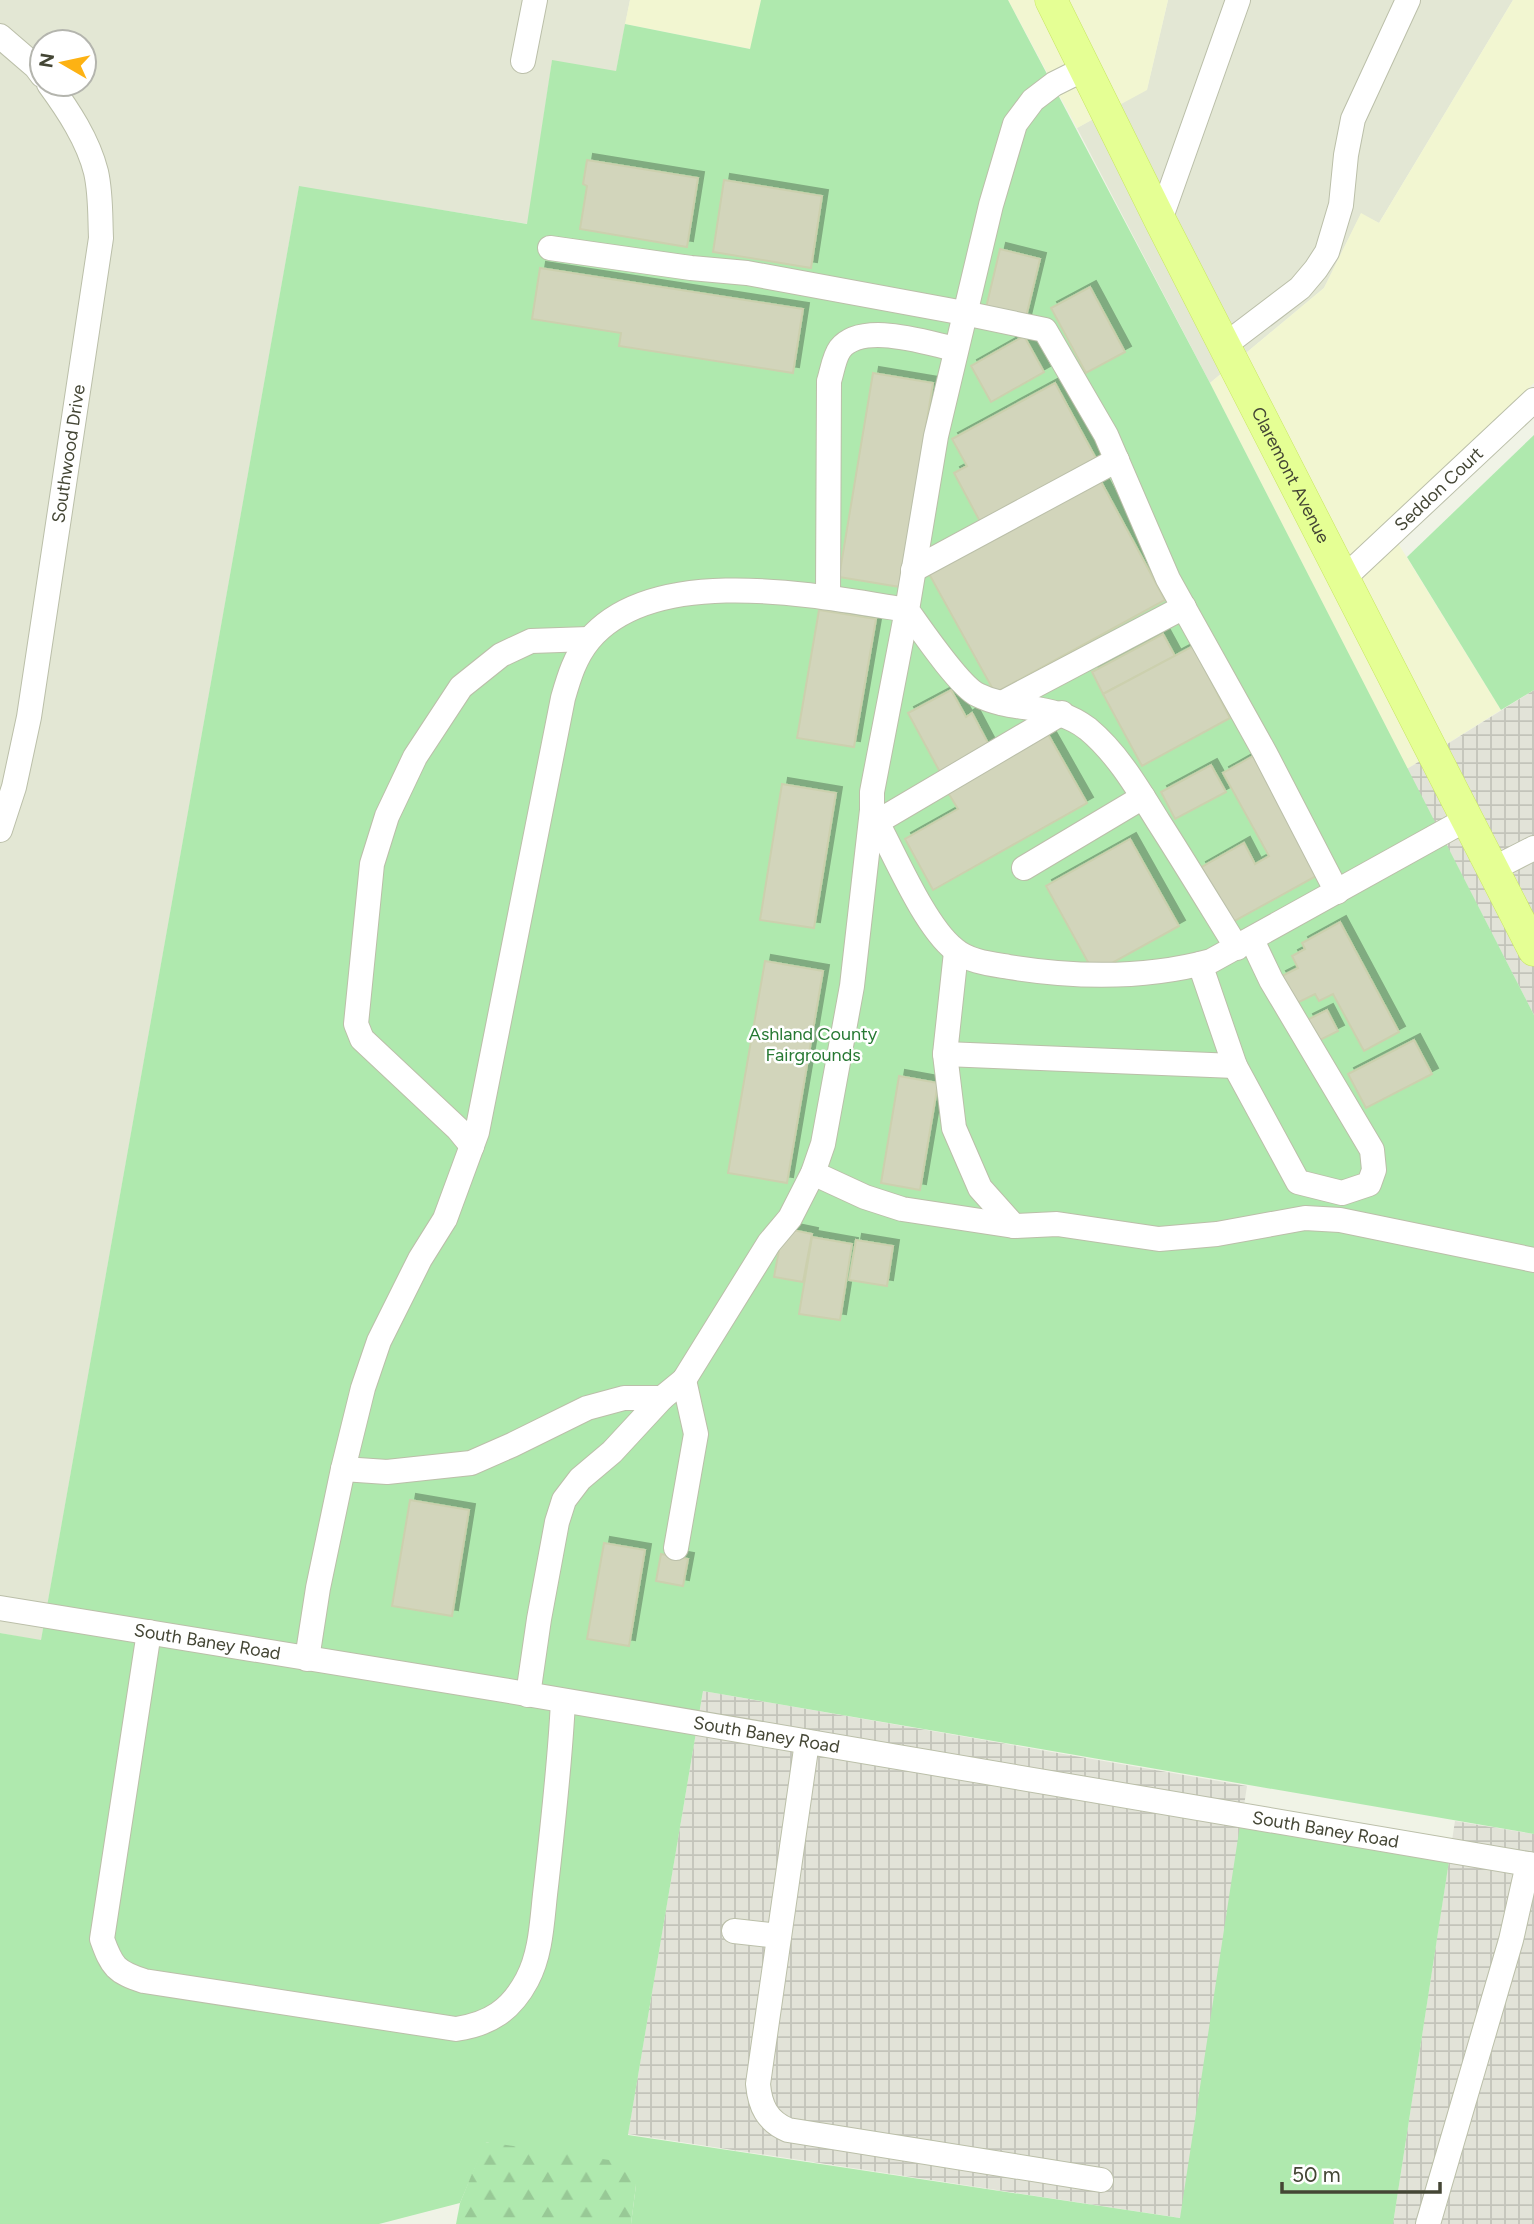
<svg xmlns="http://www.w3.org/2000/svg" width="1534" height="2224" font-family="Figtree,sans-serif">
<style>
.residential{fill:#e3e7d4;fill-rule:evenodd}
.commercial{fill:#f2f6d1}
.industrial{fill:url(#industrial-grid)}
.green{fill:#afe9ae}
.forest{fill:url(#forest-firs)}
.building{fill:#d2d5bb;stroke:#ccd0ae;stroke-width:2;filter:url(#shadow)}
.lines{fill:none;stroke-linecap:round;stroke-linejoin:round}
.minor-casing{stroke:#bbbfa9;stroke-width:26}
.major-casing{stroke:#c8e662;stroke-width:33}
.minor{stroke:#fff;stroke-width:24}
.major{stroke:#e5ff94;stroke-width:32}
.labels{text-anchor:middle;stroke-width:5;stroke-linejoin:round;paint-order:stroke}
.street-label{font-size:18px;fill:#444635;stroke:#fff}
.park-label{font-size:18px;fill:#277933;stroke:#fff}
</style>
<defs>
<pattern id="industrial-grid" width="8" height="8" patternUnits="userSpaceOnUse" patternTransform="scale(1.75)"><rect width="8" height="8" fill="#e2e3d8"/><path d="M0 4h8M4 0v8" fill="none" stroke="#c3c4ba"/></pattern>
<pattern id="forest-firs" width="22" height="20" patternUnits="userSpaceOnUse" patternTransform="scale(1.75)"><rect width="22" height="20" fill="#afe9ae"/><path d="M5 1l3.5 6h-7zM16 11l3.5 6h-7z" fill="#98c996"/></pattern>
<filter id="shadow"><feDropShadow dx="6" dy="-6" stdDeviation="0" flood-color="#0004"/></filter>
</defs>
<rect width="100%" height="100%" fill="#f0f3e6"/>
<g class="residential">
<path d="M0 0H630L616 72 552 61 528 224 299 187 41 1641 0 1633ZM42 42H84V84H42Z"/>
<polygon points="1168,0 1513,0 1379,223 1361,214 1324,288 1210,383 1077,128 1147,89"/>
</g>
<g class="commercial">
<polygon points="630,0 761,0 751,49 625,24"/>
<polygon points="1008,0 1168,0 1147,90 1077,128"/>
<polygon points="1513,0 1534,0 1534,383 1388,527 1501,710 1407,769 1210,383 1324,288 1361,213 1379,223"/>
</g>
<g class="industrial">
<polygon points="1534,690 1534,1015 1407,769"/>
<polygon points="703,1691 1247,1786 1181,2218 628,2134"/>
<polygon points="1455,1821 1534,1834 1534,2224 1393,2224"/>
</g>
<g class="green">
<polygon points="761,0 1008,0 1210,383 1534,1015 1534,1834 703,1691 628,2135 1180,2218 1240,1825 1449,1861 1393,2224 631,2224 636,2185 486,2142 460,2203 379,2224 0,2224 0,1633 41,1640 299,186 527,224 552,60 616,71 625,24 750,49"/>
<polygon points="1534,435 1534,690 1501,710 1407,557"/>
</g>
<polygon class="forest" points="485,2142 623,2162 636,2185 631,2224 456,2224 460,2203"/>
<g class="building">
<polygon points="587,160 698,178 687,247 580,229 587,186 583,184"/>
<polygon points="724,180 822,196 811,268 713,252"/>
<polygon points="1000,249 1040,259 1025,321 985,312"/>
<polygon points="540,268 803,309 793,373 619,346 621,333 532,319"/>
<polygon points="1090,287 1125,352 1086,373 1051,308"/>
<polygon points="1024,336 1044,372 991,402 971,366"/>
<polygon points="873,373 933,383 900,587 839,577"/>
<polygon points="1055,383 1099,464 983,527 954,473 967,466 952,439"/>
<polygon points="1099,478 1165,600 995,693 928,572"/>
<polygon points="819,610 876,619 854,747 797,738"/>
<polygon points="1163,634 1175,656 1103,694 1092,672"/>
<polygon points="1193,646 1230,718 1142,766 1103,694"/>
<polygon points="951,690 966,717 972,713 989,745 940,772 908,713"/>
<polygon points="1045,729 1087,803 933,890 905,839 958,809 944,786"/>
<polygon points="1253,756 1318,875 1231,923 1200,868 1244,843 1255,864 1269,856 1223,773"/>
<polygon points="1211,765 1226,792 1175,819 1161,792"/>
<polygon points="782,784 836,793 814,928 760,920"/>
<polygon points="1130,839 1179,926 1094,973 1046,886"/>
<polygon points="1340,922 1399,1032 1364,1051 1333,994 1319,1001 1315,994 1295,1004 1280,977 1298,968 1292,956 1305,949 1302,943"/>
<polygon points="765,961 823,971 787,1183 728,1173"/>
<polygon points="1327,1010 1338,1031 1318,1041 1307,1020"/>
<polygon points="1414,1040 1432,1074 1366,1108 1348,1074"/>
<polygon points="899,1076 938,1083 920,1190 881,1183"/>
<polygon points="783,1228 812,1234 803,1282 774,1277"/>
<polygon points="812,1237 852,1244 840,1320 799,1314"/>
<polygon points="856,1240 893,1246 887,1286 849,1280"/>
<polygon points="410,1500 469,1510 452,1616 392,1606"/>
<polygon points="604,1543 645,1550 629,1646 587,1639"/>
<polygon points="661,1554 688,1559 683,1586 656,1581"/>
</g>
<g class="lines">
<g class="minor-casing">
<g id="minor">
<polyline points="0,36 36,67 42,75"/>
<polyline points="523,61 535,0"/>
<path d="M1086 68 1054 84 1033 100 1015 124 991 205 936 436 907 610C920 628 959 686 978 695 1014 713 1054 702 1088 729 1118 754 1138 789 1158 821 1185 863 1211 906 1237 948"/>
<polyline points="1160,220 1238,0"/>
<polyline points="550,248 691,268 747,273 964,313 1045,330 1106,435 1168,579 1265,753 1337,892"/>
<polyline points="1225,345 1300,288 1316,269 1327,252 1341,205 1346,155 1353,119 1408,0"/>
<polyline points="913,570 1117,460"/>
<path id="s1" d="M1344 578 1534 400"/>
<path d="M828 597 829 381C832 372 834 357 840 349 862 321 926 343 956 349"/>
<polyline points="1002,703 1184,607"/>
<polyline points="877,822 1062,713"/>
<path id="s2" d="M0 830 14 787 29 717 101 238C100 216 101 194 96 172 88 140 68 110 49 84"/>
<polyline points="1024,868 1143,797"/>
<polyline points="1493,869 1534,848"/>
<polyline points="956,952 945,1054 954,1128 980,1188 1014,1226"/>
<polyline points="1200,964 1235,1066 1298,1182 1342,1193 1369,1184 1374,1170 1372,1150 1271,980 1252,940"/>
<polyline points="945,1054 1235,1066"/>
<polyline points="472,1146 458,1129 362,1039 356,1024 372,864 387,816 415,757 461,687 501,655 531,641 589,639"/>
<polyline points="813,1173 865,1197 902,1209 1014,1226 1057,1224 1159,1239 1217,1234 1305,1218 1340,1220 1534,1260"/>
<polyline points="343,1469 387,1472 471,1463 512,1445 587,1408 624,1398 662,1398 684,1380 769,1243 790,1218 813,1173 823,1144 852,986 872,810"/>
<polyline points="676,1548 696,1434 684,1380"/>
<path id="s3" d="M0 1608 503 1690 1534 1865"/>
<path d="M149 1632 102 1939C112 1967 116 1972 144 1981L456 2029C490 2024 511 2010 527 1980 542 1952 542 1917 546 1886 553 1824 560 1763 563 1701"/>
<path d="M307 1659 318 1588 343 1469 363 1388 379 1341 420 1259 445 1219 477 1132 563 698C569 677 575 657 589 640 655 562 818 596 907 610L872 792V809L879 826C897 860 926 927 954 949 969 962 991 964 1009 967 1077 978 1145 979 1211 961L1467 819"/>
<polyline points="528,1695 539,1619 557,1522 564,1500 580,1479 612,1452 662,1398"/>
<path d="M807 1742 758 2084C760 2106 767 2121 788 2130L1101 2180"/>
<polyline points="734,1931 779,1936"/>
<polyline points="1428,2224 1511,1940 1528,1864"/>
</g>
</g>
<g class="major-casing">
<g id="major">
<path id="s4" d="M1051 0 1160 220 1534 950"/>
</g>
</g>
<use href="#minor" class="minor"/>
<use href="#major" class="major"/>
</g>
<g class="labels">
<g class="street-label">
<text dy="6" stroke="none"><textPath href="#s2" startOffset="383">Southwood Drive</textPath></text>
<text dy="6" stroke="none"><textPath href="#s4" startOffset="532">Claremont Avenue</textPath></text>
<text dy="6" stroke="none"><textPath href="#s1" startOffset="130">Seddon Court</textPath></text>
<text dy="6" stroke="none"><textPath href="#s3" startOffset="210">South Baney Road</textPath></text>
<text dy="6" stroke="none"><textPath href="#s3" startOffset="777">South Baney Road</textPath></text>
<text dy="6" stroke="none"><textPath href="#s3" startOffset="1344">South Baney Road</textPath></text>
</g>
<g class="park-label">
<text x="813" y="1040">Ashland County<tspan x="813" dy="21">Fairgrounds</tspan></text>
</g>
</g>
<g transform="translate(63 63) rotate(279)"><circle r="33" fill="#ffffff" stroke="#b4b5ae" stroke-width="2"/>
<path d="M0-5L12 26L0 18L-12 26Z" fill="#fdb213"/>
<text y="-10" font-size="19" font-weight="bold" text-anchor="middle" fill="#444635">N</text>
</g>
<path d="M1282 2182v10h158v-10" fill="none" stroke="#444635" stroke-width="3.5"/>
<text x="1292" y="2182" font-size="21" fill="#444635" stroke="#ffffff" stroke-width="5" paint-order="stroke">50 m</text>
</svg>
